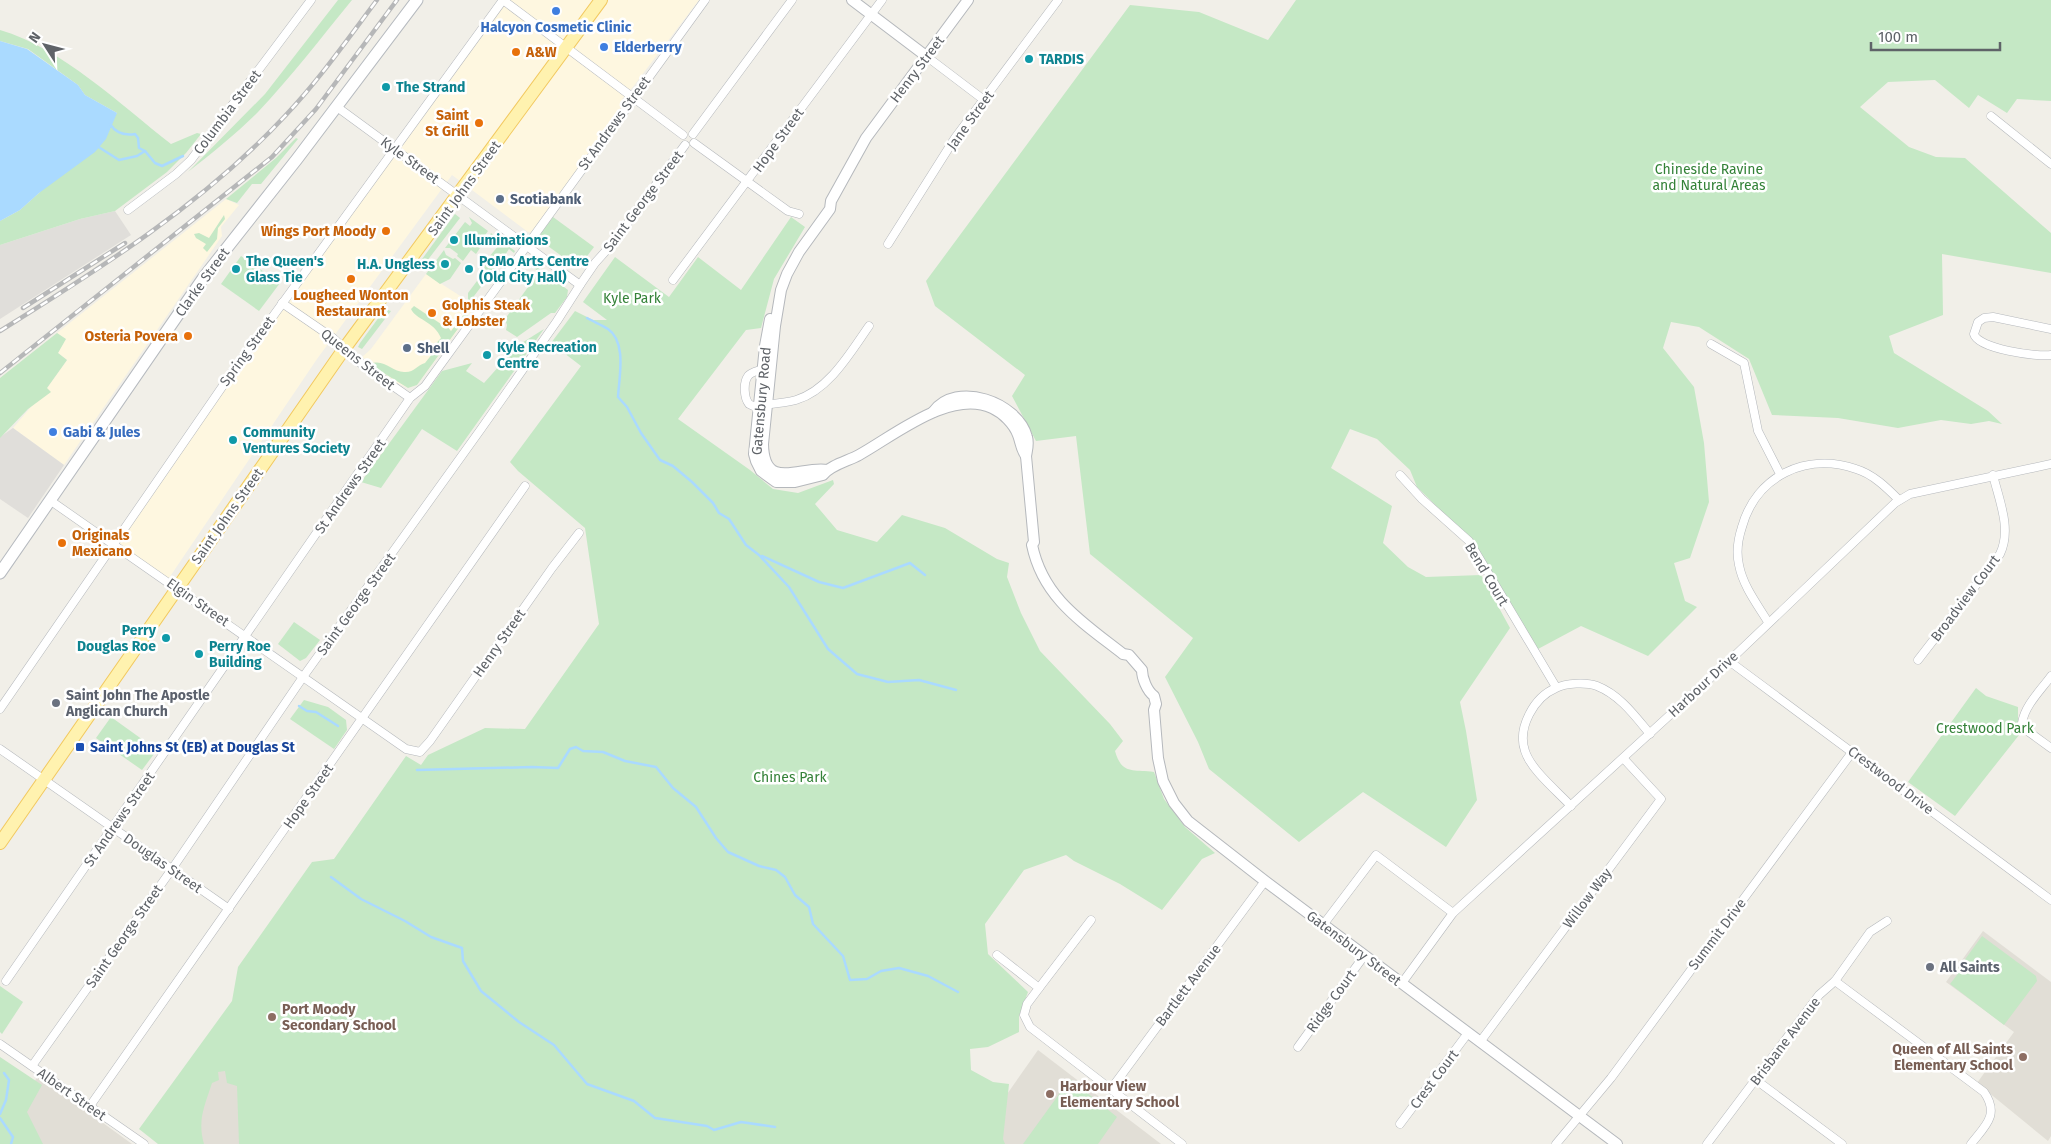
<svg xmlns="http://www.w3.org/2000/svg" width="2051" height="1144" font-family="'Fira Sans',sans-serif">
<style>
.commercial{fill:#fef7e0}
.industrial{fill:#e0deda}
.education{fill:#e1ded6}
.green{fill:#c5e8c5}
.water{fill:#aadaff}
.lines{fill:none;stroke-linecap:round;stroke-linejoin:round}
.stream{stroke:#aadaff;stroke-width:2.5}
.minor-casing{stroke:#b5b8bc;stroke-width:9}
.tertiary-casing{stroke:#b5b8bc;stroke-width:12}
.secondary-casing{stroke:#b6babf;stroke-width:13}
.primary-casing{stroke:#f2c960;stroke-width:14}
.minor{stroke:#fff;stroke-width:8}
.tertiary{stroke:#fff;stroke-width:10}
.secondary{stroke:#fff;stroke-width:11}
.primary{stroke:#fff2af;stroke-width:12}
.rail-casing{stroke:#b6b7b8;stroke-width:4.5}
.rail{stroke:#fff;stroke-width:2.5;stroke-dasharray:8;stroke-linecap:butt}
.shop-dot{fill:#3f7fe0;stroke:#fff;stroke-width:2}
.food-dot{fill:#e8710a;stroke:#fff;stroke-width:2}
.culture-dot{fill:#0f9aa8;stroke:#fff;stroke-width:2}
.service-dot{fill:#5c6f8a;stroke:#fff;stroke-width:2}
.worship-dot{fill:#6b7280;stroke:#fff;stroke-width:2}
.transit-dot{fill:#1a4fb4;stroke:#fff;stroke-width:2}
.education-dot{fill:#8d6e63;stroke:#fff;stroke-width:2}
.labels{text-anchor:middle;stroke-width:5;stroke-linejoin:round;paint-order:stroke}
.shop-label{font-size:14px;font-weight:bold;fill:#366cbe;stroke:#fff;text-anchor:start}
.food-label{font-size:14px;font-weight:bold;fill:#c56008;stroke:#fff;text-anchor:start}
.culture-label{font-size:14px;font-weight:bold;fill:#0d838f;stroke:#fff;text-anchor:start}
.street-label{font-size:14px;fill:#5f6368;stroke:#fff}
.park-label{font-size:14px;fill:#348238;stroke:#fff}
.service-label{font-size:14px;font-weight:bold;fill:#4e5e75;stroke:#fff;text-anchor:start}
.worship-label{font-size:14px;font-weight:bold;fill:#5b616d;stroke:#fff;text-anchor:start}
.transit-label{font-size:14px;font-weight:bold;fill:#164399;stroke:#fff;text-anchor:start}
.education-label{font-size:14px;font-weight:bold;fill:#785e54;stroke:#fff;text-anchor:start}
</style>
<rect width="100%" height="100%" fill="#f1efe8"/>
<g class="commercial">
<polygon points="505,0 699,0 632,88 622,99 627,106 534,234 528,232 452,175 317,359 167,581 114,544 395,147"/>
<polygon points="226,199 239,205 221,227 222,236 64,465 13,428 47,388 67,360 58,353 65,339 57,333"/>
<polygon points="426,274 476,306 417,385 408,388 397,383 362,357 371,349"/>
</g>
<g class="industrial">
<polygon points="115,211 131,235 0,319 0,245 80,219"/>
<polygon points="13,428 64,465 28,518 0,499 0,437"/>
</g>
<g class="education">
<polygon points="1983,931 2051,982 2051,1136 2048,1141 1977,1083 2014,1032 1946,982"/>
<polygon points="285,965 293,1144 159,1144"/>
<polygon points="1038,1050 1161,1144 972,1144"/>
<polygon points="38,1076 132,1144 27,1144 20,1105"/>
</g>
<g class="green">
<path d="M338 0H352C321 38 291 77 258 112 236 134 212 153 188 172L265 94Z"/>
<polygon points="1296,0 2051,0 2051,101 2017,99 2007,113 1978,95 1969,108 1935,80 1888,82 1860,107 1909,147 1936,157 1965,158 2051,233 2051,273 1942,254 1943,315 1889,336 1894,353 1988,411 2002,424 1989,421 1971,424 1941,420 1898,428 1838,418 1772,415 1749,359 1699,327 1671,322 1663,348 1694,387 1704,443 1709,502 1690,558 1674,563 1685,601 1697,607 1648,656 1581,626 1538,649 1473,542 1417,487 1410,470 1377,439 1350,429 1331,468 1392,506 1383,543 1408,567 1426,577 1481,575 1510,628 1460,702 1466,731 1477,800 1446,847 1363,792 1299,842 1209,769 1198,742 1165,677 1193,638 1090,554 1076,436 1036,441 1012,396 1025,375 935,306 926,281 1130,5 1199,12 1268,40"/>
<path d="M0 30C62 48 121 105 171 144L197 133 201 134 186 153 167 172 115 211 80 219 0 245V221L20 210 39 193 117 113 85 95 78 85 28 49 0 41Z"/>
<polygon points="296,138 298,139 261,184 252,184 237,203 226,199 276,158"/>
<polygon points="455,214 460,218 420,270 417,266"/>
<polygon points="224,215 225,219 218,228 217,239 207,252 203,248 206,244 196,238 194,234 199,233 209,238"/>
<polygon points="469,217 488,231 477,246 480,248 476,254 471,250 463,261 457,256 458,254 450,248 445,248 465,222 470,226 472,223"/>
<polygon points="553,217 594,247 578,268 537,238"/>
<path d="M791 217 805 227 774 279 761 328 746 330 678 419 750 470 773 489 798 493 833 480 834 484 815 504 837 530 877 542 902 515 945 528 997 559 1009 563 1007 577 1021 613 1040 651 1110 724 1123 741 1115 751C1122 775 1132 769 1154 772L1164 799 1185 827 1215 853 1202 859 1162 910 1120 884 1074 861 1066 855 1024 870 985 924 988 954 1028 992 1019 1016V1032L988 1047 970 1049 971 1070 993 1082 1009 1084 1003 1139 1005 1144H239L237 1086 227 1083 225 1071 218 1072 219 1080 212 1083C205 1105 197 1120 204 1144H158L139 1129 232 1001 238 967 312 862 334 859 406 756 421 765 428 755 485 728 525 729 599 624 585 528 518 471 510 462 581 366 551 343 575 311 593 320H607L583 302 615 257 669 297 698 257 741 290Z"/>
<polygon points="491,233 515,251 514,253 509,249 499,264 489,257 499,245 489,237"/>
<polygon points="444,250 446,255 453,259 455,258 461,263 450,279 440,284 426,274"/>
<polygon points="241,256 280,283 259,311 221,284"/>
<polygon points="526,259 568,290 567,297 555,313 551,313 517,337 506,330 507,325 505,319 539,272 524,260"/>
<polygon points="491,263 497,266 474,296 478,300 475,305 468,300 468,293 483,273 480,271 485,264 488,266"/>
<path d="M414 306 444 326 445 324 451 331 466 312 468 315 417 385 408 388 377 369 373 363C385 360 393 372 404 372 414 373 417 365 425 363L433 353 431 349 441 338C434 321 416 320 411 309Z"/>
<polygon points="385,309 391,311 362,349 358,347 360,343"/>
<polygon points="544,329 457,451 422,429 381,488 361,482 442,371 472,363 466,371 484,383 517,346"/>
<polygon points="57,333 66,339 58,353 67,360 47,388 51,392 28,409 0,438 0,378"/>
<polygon points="294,622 320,640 306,658 300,661 278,644"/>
<polygon points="1976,688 1986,696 2018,707 2018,725 2023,730 1955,816 1908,782"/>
<polygon points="304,700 328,707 346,720 347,730 334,749 290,719"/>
<polygon points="111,717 157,750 142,770 96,738"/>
<polygon points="1982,936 2036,976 2037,981 2004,1025 1950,984 1960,971 1958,969"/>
<polygon points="0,986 23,1002 2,1034 0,1032"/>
<polygon points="0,1057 42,1085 27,1112 43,1144 0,1144"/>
<polygon points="1070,1079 1117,1117 1098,1144 1023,1144"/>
</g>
<polygon class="water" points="0,41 27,49 78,85 85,95 117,113 106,139 95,152 39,193 20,210 0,221"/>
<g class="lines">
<g class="stream">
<path d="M110 124C116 133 124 136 135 134L138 138 139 148 145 151"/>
<polyline points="97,146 119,160 137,156 145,151 155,163 162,166 183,156"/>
<path d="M587 318C594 322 602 325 608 329 627 342 619 378 618 397L627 407 641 433 660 460 673 466 692 482 713 503 719 513 729 519 746 545 759 555 789 587 828 649 857 674 888 682 919 680 956 690"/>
<polyline points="762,556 819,582 843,588 910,563 925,575"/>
<polyline points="299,706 307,711 316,712 338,726"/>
<polyline points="417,770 532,767 558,768 570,749 576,747 583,751 603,752 625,761 656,767 673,788 696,807 716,838 728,852 759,866 776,870 785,877 795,895 809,907 813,924 843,956 850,980 867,979 881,971 899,968 928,976 958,992"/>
<polyline points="331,877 361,899 405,921 431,937 462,948 463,961 481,991 519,1022 554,1045 587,1084 634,1101 655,1118 707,1126 714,1130 741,1122 775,1127"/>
<polyline points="0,1114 6,1100 9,1080 4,1073"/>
<polyline points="0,1118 13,1137 11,1144"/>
</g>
<g class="minor-casing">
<g id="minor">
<polyline points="503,0 683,135"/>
<polyline points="926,56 984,100"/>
<polyline points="337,107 580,285"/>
<polyline points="1991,116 2051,164"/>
<polyline points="693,134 792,0"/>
<polyline points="694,143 788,211 799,214"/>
<polyline points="128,210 176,174 191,160 311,0"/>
<polyline points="888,244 955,138 1058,0"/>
<polyline points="673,280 882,0"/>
<polyline points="282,303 333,338 359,362 410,398"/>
<path d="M2051 329 1993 317 1984 318 1978 322 1974 334C1978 349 2037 357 2051 355"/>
<polyline points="1711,344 1744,363 1758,431 1780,474"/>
<path d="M763 369C758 371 751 372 748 376 743 383 744 398 749 404L753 406C767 404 782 404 796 400 829 390 850 353 869 326"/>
<polyline points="1400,475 1422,499 1469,541 1556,687"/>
<polyline points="51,501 406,749 420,752 430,741 552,568 579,533"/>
<path d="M1768 622C1757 604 1743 586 1739 565 1736 552 1738 539 1742 527 1756 476 1806 452 1856 469 1873 474 1887 488 1899 500"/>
<path d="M1918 660 2000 554C2012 529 1999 500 1993 475"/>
<polyline points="1729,661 2051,900"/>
<path d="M2051 676C2041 690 2025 705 2022 723L2029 732 2051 748"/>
<polyline points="0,709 231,374 503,0"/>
<polyline points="0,749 229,909"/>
<path d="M1571 806C1557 791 1531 770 1525 751 1517 728 1534 697 1556 688 1566 683 1586 682 1597 686 1620 695 1635 716 1650 734"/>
<polyline points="1323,925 1376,855 1453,913"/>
<polyline points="997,955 1039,988 1027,1004 1024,1015 1030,1027 1182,1144"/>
<polyline points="6,981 410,398 425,386 705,0"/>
<path d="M1835 981 1984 1092C2000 1115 1985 1126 1971 1144"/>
<polyline points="1402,983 1453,913 1729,661 1895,503 1910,494 2051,464"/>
<polyline points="1039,988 1091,920"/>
<polyline points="1480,1042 1661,799 1624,759"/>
<polyline points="0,1044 144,1144"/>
<polyline points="1298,1047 1364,956"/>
<polyline points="32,1066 172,869 303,677 481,429 557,321 580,285 595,263 613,243 685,145"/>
<polyline points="1756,1080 1842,1144"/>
<polyline points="1111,1089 1265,881"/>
<polyline points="90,1106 525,486"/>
<polyline points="1400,1124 1468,1033"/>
<polyline points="1556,1144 1611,1078 1853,751"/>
<polyline points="1707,1144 1819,995 1835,981 1870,932 1887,921"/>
</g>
</g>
<g class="tertiary-casing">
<g id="tertiary">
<polyline points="852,0 926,56"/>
<path d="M770 319 765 346 754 454 756 461 761 471 776 482H795L823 475C830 465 848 461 859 455 895 435 950 389 992 408 1003 413 1014 424 1018 435 1021 443 1021 449 1026 456"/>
<path d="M933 412C956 380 1018 402 1027 437 1029 444 1027 450 1026 456L1034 542 1032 545C1043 598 1082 622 1123 654L1129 655 1142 670C1142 678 1147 691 1154 696L1156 704 1154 710 1158 758 1163 781 1174 803 1188 821 1265 881 1617 1144"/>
<path d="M827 470C802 465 764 493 763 444L775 326 781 290 787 274 799 252 830 209 831 201 866 138 968 0"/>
</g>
</g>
<g class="secondary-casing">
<polyline id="secondary" points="0,573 204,277 297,159 417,0"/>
</g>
<g class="primary-casing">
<polyline id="primary" points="0,843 344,349 601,0"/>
</g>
<use href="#minor" class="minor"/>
<use href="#tertiary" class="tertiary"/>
<use href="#secondary" class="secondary"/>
<use href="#primary" class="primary"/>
<g class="rail-casing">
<g id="rail">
<polyline points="23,308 125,243"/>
<path d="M0 331C101 268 203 204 285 116 319 80 347 40 377 0"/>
<polyline points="0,373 272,157 316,109 397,0"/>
</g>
</g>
<use href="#rail" class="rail"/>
</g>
<g class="shop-dot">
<circle cx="556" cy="11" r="5"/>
<circle cx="604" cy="47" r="5"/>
<circle cx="53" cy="432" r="5"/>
</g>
<g class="food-dot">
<circle cx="516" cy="52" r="5"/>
<circle cx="479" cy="123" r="5"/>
<circle cx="386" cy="231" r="5"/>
<circle cx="351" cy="279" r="5"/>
<circle cx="432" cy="313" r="5"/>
<circle cx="188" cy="336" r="5"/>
<circle cx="62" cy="543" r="5"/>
</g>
<g class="culture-dot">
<circle cx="1029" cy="59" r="5"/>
<circle cx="386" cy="87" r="5"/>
<circle cx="454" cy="240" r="5"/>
<circle cx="445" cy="264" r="5"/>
<circle cx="236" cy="269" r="5"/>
<circle cx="469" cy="269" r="5"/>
<circle cx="487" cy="355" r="5"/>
<circle cx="233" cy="440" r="5"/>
<circle cx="166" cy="638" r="5"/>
<circle cx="199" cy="654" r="5"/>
</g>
<g class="service-dot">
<circle cx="500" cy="199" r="5"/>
<circle cx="407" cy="348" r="5"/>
</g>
<g class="worship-dot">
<circle cx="56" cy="703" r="5"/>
<circle cx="1930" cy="967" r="5"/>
</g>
<rect class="transit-dot" x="75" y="742" width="10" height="10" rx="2.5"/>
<g class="education-dot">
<circle cx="272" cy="1017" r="5"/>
<circle cx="2023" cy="1057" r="5"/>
<circle cx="1050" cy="1094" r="5"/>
</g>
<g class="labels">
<g class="shop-label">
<text x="556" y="32" text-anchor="middle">Halcyon Cosmetic Clinic</text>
<text x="614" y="52">Elderberry</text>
<text x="63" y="437">Gabi &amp; Jules</text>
</g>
<g class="food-label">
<text x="526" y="57">A&amp;W</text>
<text x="469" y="120" text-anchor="end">Saint<tspan x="469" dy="16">St Grill</tspan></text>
<text x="376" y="236" text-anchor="end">Wings Port Moody</text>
<text x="351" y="300" text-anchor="middle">Lougheed Wonton<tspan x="351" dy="16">Restaurant</tspan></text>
<text x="442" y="310">Golphis Steak<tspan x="442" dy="16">&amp; Lobster</tspan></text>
<text x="178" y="341" text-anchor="end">Osteria Povera</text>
<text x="72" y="540">Originals<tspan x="72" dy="16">Mexicano</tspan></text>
</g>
<g class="culture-label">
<text x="1039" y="64">TARDIS</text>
<text x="396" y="92">The Strand</text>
<text x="464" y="245">Illuminations</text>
<text x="246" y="266">The Queen's<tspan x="246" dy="16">Glass Tie</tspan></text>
<text x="479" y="266">PoMo Arts Centre<tspan x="479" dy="16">(Old City Hall)</tspan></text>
<text x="435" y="269" text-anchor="end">H.A. Ungless</text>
<text x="497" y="352">Kyle Recreation<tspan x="497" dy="16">Centre</tspan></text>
<text x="243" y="437">Community<tspan x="243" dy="16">Ventures Society</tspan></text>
<text x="156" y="635" text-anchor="end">Perry<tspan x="156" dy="16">Douglas Roe</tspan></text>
<text x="209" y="651">Perry Roe<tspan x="209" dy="16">Building</tspan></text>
</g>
<g class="street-label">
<text transform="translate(917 69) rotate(-53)" y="5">Henry Street</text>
<text transform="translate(227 112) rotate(-53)" y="5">Columbia Street</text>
<text transform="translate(970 120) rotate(-54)" y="5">Jane Street</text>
<text transform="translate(614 123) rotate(-54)" y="5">St Andrews Street</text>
<text transform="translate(778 140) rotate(-54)" y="5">Hope Street</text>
<text transform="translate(410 160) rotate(36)" y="5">Kyle Street</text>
<text transform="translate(464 188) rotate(-54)" y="5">Saint Johns Street</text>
<text transform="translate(643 201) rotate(-53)" y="5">Saint George Street</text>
<text transform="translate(202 282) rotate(-54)" y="5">Clarke Street</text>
<text transform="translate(247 351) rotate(-54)" y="5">Spring Street</text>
<text transform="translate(358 359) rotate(38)" y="5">Queens Street</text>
<text transform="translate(761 401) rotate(-85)" y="5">Gatensbury Road</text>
<text transform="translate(350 486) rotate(-55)" y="5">St Andrews Street</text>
<text transform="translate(227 516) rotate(-55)" y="5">Saint Johns Street</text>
<text transform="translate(1487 574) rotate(59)" y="5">Bend Court</text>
<text transform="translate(1965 598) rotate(-53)" y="5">Broadview Court</text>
<text transform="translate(198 602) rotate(35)" y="5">Elgin Street</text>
<text transform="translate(356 604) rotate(-54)" y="5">Saint George Street</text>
<text transform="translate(499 643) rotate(-55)" y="5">Henry Street</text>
<text transform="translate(1703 684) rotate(-43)" y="5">Harbour Drive</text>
<text transform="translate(1891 780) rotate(37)" y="5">Crestwood Drive</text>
<text transform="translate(308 796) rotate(-55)" y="5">Hope Street</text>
<text transform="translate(119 819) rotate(-55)" y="5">St Andrews Street</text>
<text transform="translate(163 863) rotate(35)" y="5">Douglas Street</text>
<text transform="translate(1587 898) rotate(-53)" y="5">Willow Way</text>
<text transform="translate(1717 934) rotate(-53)" y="5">Summit Drive</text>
<text transform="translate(124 936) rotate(-55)" y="5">Saint George Street</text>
<text transform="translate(1354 948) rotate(37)" y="5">Gatensbury Street</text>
<text transform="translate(1188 985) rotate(-53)" y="5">Bartlett Avenue</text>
<text transform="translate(1331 1001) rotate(-54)" y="5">Ridge Court</text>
<text transform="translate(1785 1041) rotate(-53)" y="5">Brisbane Avenue</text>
<text transform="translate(1434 1079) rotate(-53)" y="5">Crest Court</text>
<text transform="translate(72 1094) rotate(35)" y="5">Albert Street</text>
</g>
<g class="park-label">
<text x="1709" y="174">Chineside Ravine<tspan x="1709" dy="16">and Natural Areas</tspan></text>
<text x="632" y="303">Kyle Park</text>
<text x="1985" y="733">Crestwood Park</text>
<text x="790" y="782">Chines Park</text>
</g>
<g class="service-label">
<text x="510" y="204">Scotiabank</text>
<text x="417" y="353">Shell</text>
</g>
<g class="worship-label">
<text x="66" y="700">Saint John The Apostle<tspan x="66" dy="16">Anglican Church</tspan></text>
<text x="1940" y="972">All Saints</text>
</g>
<g class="transit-label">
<text x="90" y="752">Saint Johns St (EB) at Douglas St</text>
</g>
<g class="education-label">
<text x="282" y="1014">Port Moody<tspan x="282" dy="16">Secondary School</tspan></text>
<text x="2013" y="1054" text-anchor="end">Queen of All Saints<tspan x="2013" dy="16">Elementary School</tspan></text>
<text x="1060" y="1091">Harbour View<tspan x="1060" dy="16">Elementary School</tspan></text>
</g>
</g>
<g transform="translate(45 45) rotate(306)" stroke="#ffffff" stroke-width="4" paint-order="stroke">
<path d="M0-4L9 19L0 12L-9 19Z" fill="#5f6368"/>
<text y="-8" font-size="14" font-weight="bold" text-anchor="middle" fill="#5f6368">N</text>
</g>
<path d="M1871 42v8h129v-8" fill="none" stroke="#5f6368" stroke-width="2.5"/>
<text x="1878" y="42" font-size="15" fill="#5f6368" stroke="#ffffff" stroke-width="4" paint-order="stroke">100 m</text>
</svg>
